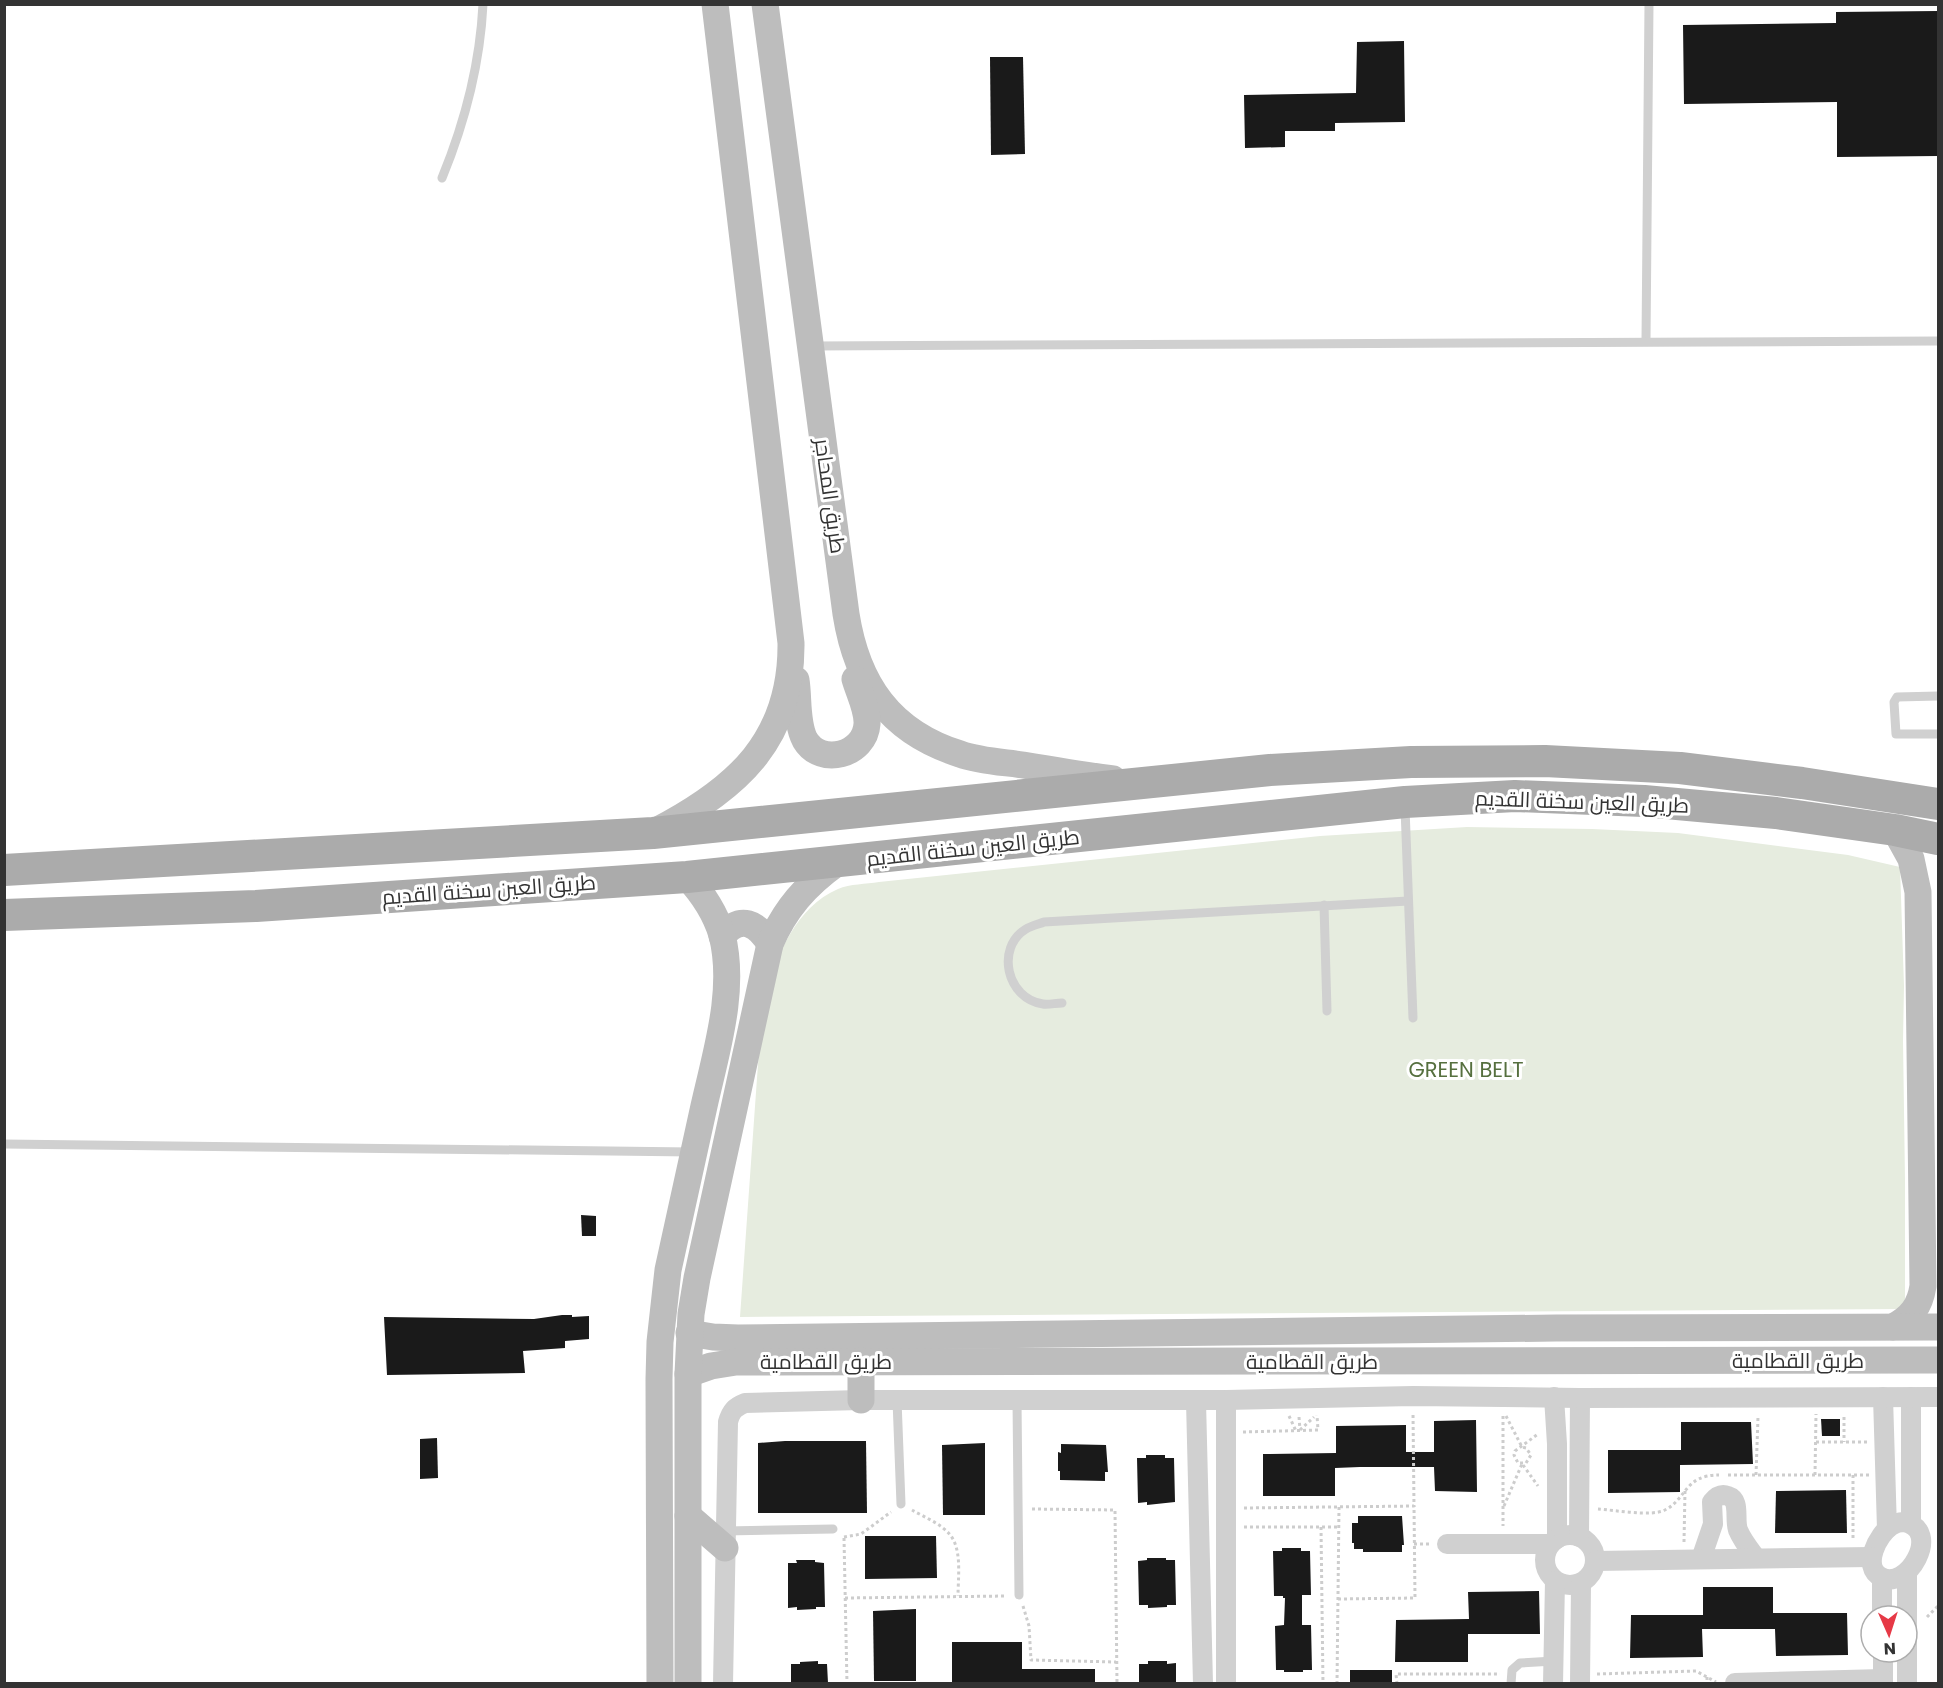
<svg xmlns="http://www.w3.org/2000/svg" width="1943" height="1688" font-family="Poppins,Cairo,sans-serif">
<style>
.green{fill:#e6ecdf}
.building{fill:#1a1a1a}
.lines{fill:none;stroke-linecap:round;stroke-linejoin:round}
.path{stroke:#cdcdcd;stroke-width:3;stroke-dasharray:3 3;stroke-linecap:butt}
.lane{stroke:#d0d0d0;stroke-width:9}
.street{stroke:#d0d0d0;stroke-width:20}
.secondary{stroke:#bdbdbd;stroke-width:27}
.primary{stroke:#ababab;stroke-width:32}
.labels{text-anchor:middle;stroke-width:6;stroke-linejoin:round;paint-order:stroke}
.street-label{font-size:21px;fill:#333;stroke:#fff}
.park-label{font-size:21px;fill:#56703f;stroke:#fff}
</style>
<rect width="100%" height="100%" fill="#fff"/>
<path class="green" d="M1467 827 1592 829 1678 833 1848 855 1900 867 1904 986 1903 1041 1905 1181V1309L740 1317 763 994C778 955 796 907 838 889 850 884 866 884 879 882L1320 836Z"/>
<g class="building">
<polygon points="1938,11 1938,156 1837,157 1837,102 1684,104 1683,25 1836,23 1836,12"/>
<polygon points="1404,41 1405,122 1335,123 1335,131 1285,131 1285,147 1245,148 1244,95 1356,93 1357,42"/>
<polygon points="990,57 1023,57 1025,154 991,155"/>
<polygon points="581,1215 596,1216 596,1236 582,1236"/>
<polygon points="562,1315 572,1315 572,1317 589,1316 589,1339 565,1341 565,1348 523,1351 525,1373 387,1375 384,1317 534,1319"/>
<polygon points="1821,1419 1840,1419 1840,1436 1822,1436"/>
<polygon points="1476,1420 1477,1492 1435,1491 1434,1467 1360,1467 1335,1468 1335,1496 1263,1496 1263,1454 1336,1453 1336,1426 1406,1425 1406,1452 1434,1452 1434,1421"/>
<polygon points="1681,1422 1751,1422 1753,1464 1680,1465 1680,1492 1608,1493 1608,1450 1681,1450"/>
<polygon points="437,1438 438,1478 420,1479 420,1439"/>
<polygon points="785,1441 866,1441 867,1513 758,1513 758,1443"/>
<polygon points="985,1443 985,1515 943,1515 942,1445"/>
<polygon points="1061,1444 1106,1445 1108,1472 1105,1472 1105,1481 1060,1480 1060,1471 1058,1471 1058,1452 1061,1453"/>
<polygon points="1146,1455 1165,1455 1165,1458 1174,1458 1175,1502 1147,1505 1147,1502 1138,1503 1137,1458 1146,1458"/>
<polygon points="1846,1490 1847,1533 1775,1533 1776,1491"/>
<polygon points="1358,1516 1402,1516 1404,1545 1402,1545 1402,1552 1363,1552 1363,1549 1354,1549 1354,1543 1352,1543 1352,1523 1358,1523"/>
<polygon points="865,1536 936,1536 937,1578 865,1579"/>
<polygon points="1282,1548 1301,1548 1301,1551 1310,1551 1311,1595 1302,1595 1302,1625 1311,1625 1312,1670 1303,1670 1303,1672 1284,1672 1284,1670 1276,1670 1275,1626 1284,1625 1285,1598 1283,1598 1283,1596 1274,1596 1273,1551 1282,1551"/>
<polygon points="1147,1558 1166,1558 1166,1560 1175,1560 1176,1605 1167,1605 1167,1607 1148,1608 1148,1605 1139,1605 1138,1561 1147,1560"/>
<polygon points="796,1560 815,1560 815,1562 824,1563 825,1607 816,1607 816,1609 797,1610 797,1607 788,1608 788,1563 797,1563"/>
<polygon points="1703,1587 1773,1587 1773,1613 1847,1613 1848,1655 1776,1656 1775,1629 1702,1629 1703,1657 1630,1658 1631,1615 1703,1615"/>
<polygon points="1539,1591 1540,1634 1468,1634 1468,1662 1395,1662 1396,1620 1469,1619 1468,1592"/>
<polygon points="916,1609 916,1681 874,1681 873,1611"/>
<polygon points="952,1642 1022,1642 1022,1669 1095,1669 1095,1683 952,1683"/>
<polygon points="818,1661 818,1664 827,1664 828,1683 791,1683 791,1664 800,1664 800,1662"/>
<polygon points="1148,1661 1167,1661 1167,1664 1176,1663 1176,1683 1139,1683 1139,1664 1148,1664"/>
<rect x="1350" y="1670" width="42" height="13"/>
</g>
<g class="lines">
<g class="path">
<polyline points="1289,1416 1296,1431"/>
<polyline points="1503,1416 1503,1526"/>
<polyline points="1506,1416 1522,1447 1526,1448 1531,1455 1526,1463 1518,1463 1514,1455 1515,1451 1538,1434"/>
<polyline points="1299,1417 1300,1430"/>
<polyline points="1844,1417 1844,1442"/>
<polyline points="1300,1430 1314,1417"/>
<polyline points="1243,1432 1318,1430 1317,1415"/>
<polyline points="1816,1442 1868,1442"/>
<polyline points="1523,1465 1538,1486"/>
<polyline points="1728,1475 1869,1475"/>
<polyline points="1756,1475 1758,1417"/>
<polyline points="1815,1475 1816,1414"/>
<polyline points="1853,1475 1853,1540"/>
<polyline points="1504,1506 1522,1464"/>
<polyline points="1244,1508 1414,1506 1413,1413"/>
<polyline points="1032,1509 1115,1510 1117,1684"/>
<path d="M1598 1509C1615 1510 1651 1517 1665 1510 1687 1499 1684 1475 1719 1475"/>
<path d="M912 1510C924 1517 942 1524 951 1536 962 1551 958 1578 958 1596"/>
<polyline points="1244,1527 1339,1527"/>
<polyline points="1321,1527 1323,1684"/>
<polyline points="844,1537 861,1534 891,1512"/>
<polyline points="844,1538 847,1684"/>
<polyline points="1684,1542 1685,1491"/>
<polyline points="1414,1544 1431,1544"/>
<polyline points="845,1598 1005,1596"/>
<polyline points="1338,1599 1415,1598 1414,1506"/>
<polyline points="1023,1606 1029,1626 1031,1660 1116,1662"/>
<polyline points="1927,1617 1938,1606"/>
<polyline points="1597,1674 1696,1671 1716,1682"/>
<polyline points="1707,1677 1707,1684"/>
<polyline points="1337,1684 1339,1507"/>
<polyline points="1397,1684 1396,1674 1500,1674"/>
</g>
<g class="lane">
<path d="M442 178C465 122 480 65 483 4"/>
<polyline points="1646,341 1649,4"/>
<polyline points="813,346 1938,341"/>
<polyline points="1938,696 1897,697 1894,702 1896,734 1938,734"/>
<polyline points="1405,808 1413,1018"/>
<polyline points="1324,905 1327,1011"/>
<path d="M1062 1003C1056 1003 1048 1005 1043 1004 1007 999 995 948 1026 929 1031 926 1039 924 1044 922L1408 901"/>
<polyline points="4,1144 692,1152"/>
<polyline points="897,1400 901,1504"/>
<polyline points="1017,1401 1019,1595"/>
<polyline points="725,1531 833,1529"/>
<polyline points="1511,1684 1512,1670 1520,1663 1554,1661"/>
</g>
<g class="street">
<polyline points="1554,1397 1557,1444 1557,1539"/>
<polyline points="1883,1397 1887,1529"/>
<polyline points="1196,1401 1203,1684"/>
<path d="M1904 1522C1943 1530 1907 1592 1881 1577 1861 1567 1878 1534 1891 1526 1895 1523 1900 1522 1904 1522Z"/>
<polyline points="1911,1523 1911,1397"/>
<circle cx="1570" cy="1560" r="25"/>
<polyline points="1579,1537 1580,1398"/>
<polyline points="1447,1544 1550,1544"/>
<path d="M1701 1559 1713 1524 1712 1502C1716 1497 1720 1493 1728 1496 1741 1500 1734 1519 1738 1530 1742 1540 1750 1550 1756 1558"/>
<polyline points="1595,1561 1871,1557"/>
<polyline points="1907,1572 1907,1684"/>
<polyline points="1882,1578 1882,1616"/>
<polyline points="1883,1652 1883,1684"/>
<polyline points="1735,1683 1883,1679"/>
<path d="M723 1684 728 1422C731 1411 735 1407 745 1403L861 1400H1226L1413 1396 1580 1398 1938 1397"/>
<polyline points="1226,1684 1226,1400"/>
<polyline points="1553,1684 1555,1581"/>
<polyline points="1580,1684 1581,1583"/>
</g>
<g class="secondary">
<path d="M765 4 846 614C857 684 890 732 960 754 979 761 1002 762 1023 765 1053 770 1083 775 1113 779"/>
<path d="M796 680C799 698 796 723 805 740 821 767 865 755 867 724 868 710 859 693 855 679"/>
<path d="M656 831C737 789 792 740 791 643L715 4"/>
<path d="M722 936C741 914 757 923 770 944"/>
<path d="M1893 1327C1911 1318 1920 1306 1923 1286L1918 892 1911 859 1895 830"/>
<polyline points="689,1333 713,1337 738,1338 1556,1328 1938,1327"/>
<polyline points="688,1374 711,1366 736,1362 1938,1360"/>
<polyline points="861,1400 861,1361"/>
<polyline points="688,1516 725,1548"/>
<path d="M660 1684 659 1379 660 1342 668 1270C680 1215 692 1160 704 1106 716 1052 736 990 722 935 715 912 703 894 687 877"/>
<path d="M688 1684V1374L691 1314 697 1278 770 944C785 909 806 885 837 863"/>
</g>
<g class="primary">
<polyline points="4,870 653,833 1270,770 1411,762 1545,761 1680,768 1802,783 1938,804"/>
<polyline points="4,915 256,906 687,877 1405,802 1515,796 1644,801 1776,813 1895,830 1938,839"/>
</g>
</g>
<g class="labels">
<g class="street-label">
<text transform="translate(830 496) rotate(82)" y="7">طريق المحاجر</text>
<text transform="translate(1582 802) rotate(2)" y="7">طريق العين سخنة القديم</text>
<text transform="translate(973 848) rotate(-6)" y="7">طريق العين سخنة القديم</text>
<text transform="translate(489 890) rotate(-4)" y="7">طريق العين سخنة القديم</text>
<text x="1798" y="1368">طريق القطامية</text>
<text x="826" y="1369">طريق القطامية</text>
<text x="1312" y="1369">طريق القطامية</text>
</g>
<g class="park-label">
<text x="1466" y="1077">GREEN BELT</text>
</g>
</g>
<rect width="1943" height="1688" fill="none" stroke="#333333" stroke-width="12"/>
<g transform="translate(1889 1634) rotate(177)"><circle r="28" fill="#ffffff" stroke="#adadad" stroke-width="1.5"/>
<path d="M0-4.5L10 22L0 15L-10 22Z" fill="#e63946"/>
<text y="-9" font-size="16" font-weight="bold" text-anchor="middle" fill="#333333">N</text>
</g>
</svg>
